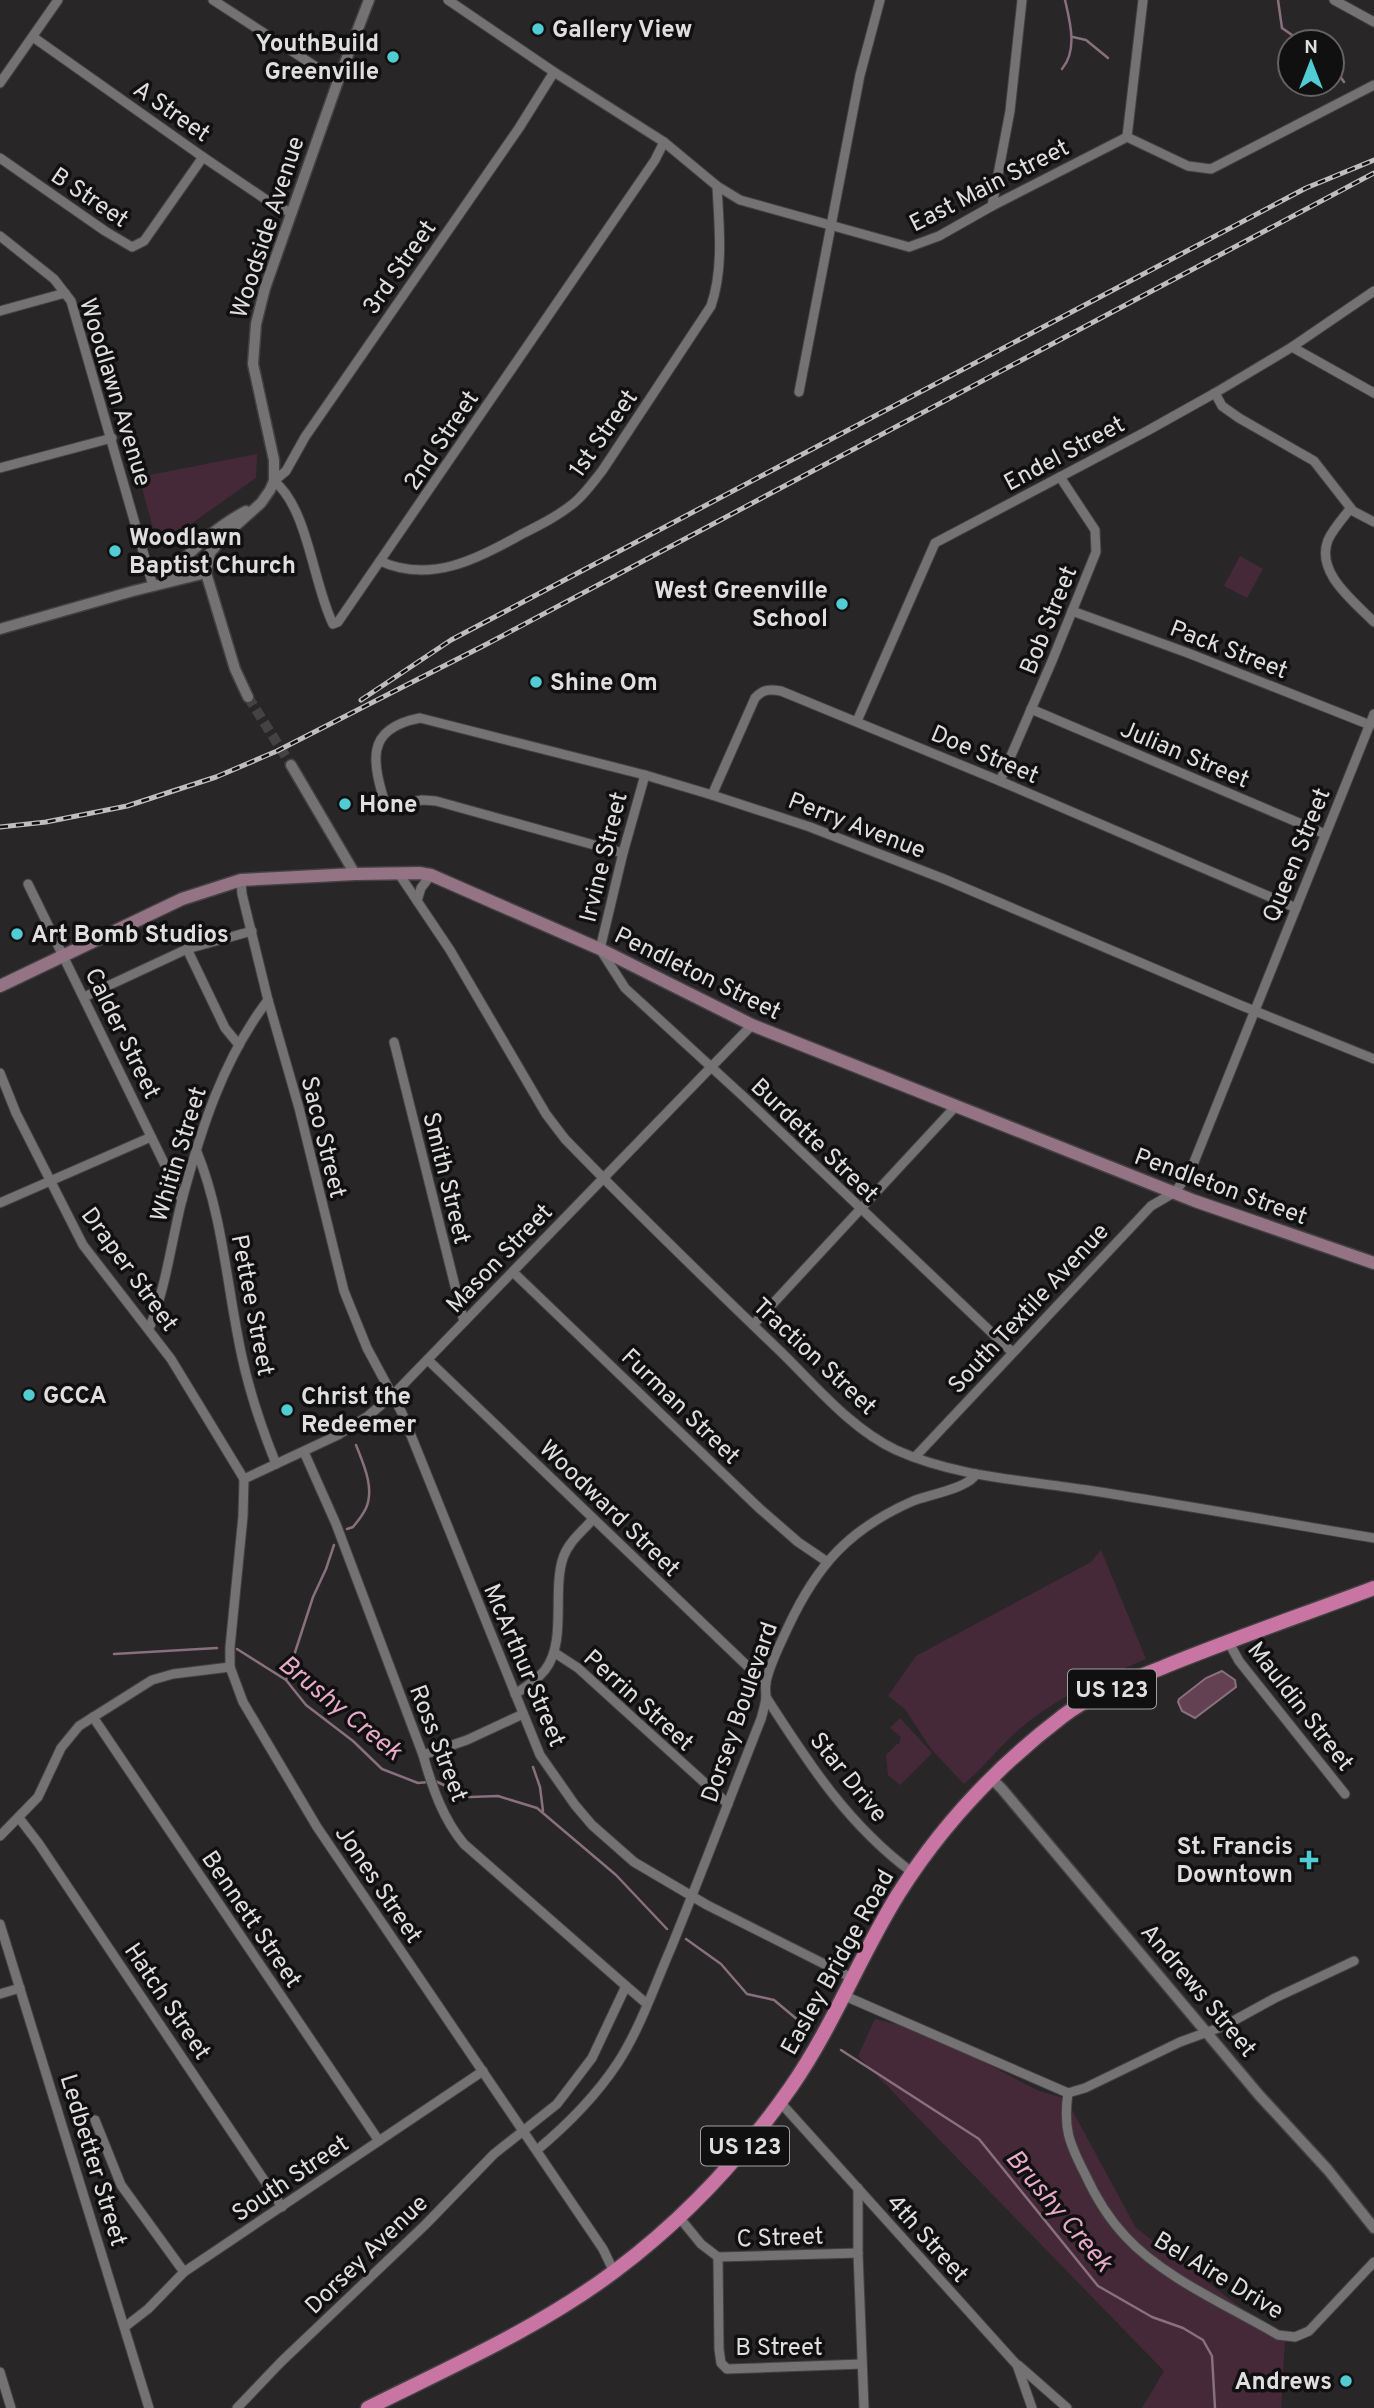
<svg xmlns="http://www.w3.org/2000/svg" width="1374" height="2408" font-family="Overpass,sans-serif">
<style>
.green{fill:#452938}
.water{fill:#634152;stroke:#88707c;stroke-width:2}
.lines{fill:none;stroke-linecap:round;stroke-linejoin:round}
.stream{stroke:#88707c;stroke-width:2.5}
.tertiary-tunnel{stroke:#444243;stroke-width:10;stroke-dasharray:10 5;stroke-linecap:butt}
.minor-casing{stroke:#434142;stroke-width:11}
.tertiary-casing{stroke:#434142;stroke-width:13}
.secondary-casing{stroke:#434142;stroke-width:15}
.trunk-casing{stroke:#434142;stroke-width:17}
.minor{stroke:#757273;stroke-width:9}
.tertiary{stroke:#757273;stroke-width:10}
.secondary{stroke:#947385;stroke-width:12}
.trunk{stroke:#c875a3;stroke-width:14}
.rail-casing{stroke:#bfbdbe;stroke-width:5}
.rail{stroke:#111010;stroke-width:2.5;stroke-dasharray:8;stroke-linecap:butt}
.poi-dot{fill:#51ccd2;stroke:#111010;stroke-width:2.5}
.labels{text-anchor:middle;stroke-width:7;stroke-linejoin:round;paint-order:stroke}
.shield{fill:#111010;stroke:#a2a0a1;stroke-width:2}
.shield-label{font-size:23px;font-weight:bold;fill:#e0dedf}
.poi-label{font-size:24px;font-weight:bold;fill:#e0dedf;stroke:#111010;text-anchor:start}
.street-label{font-size:24px;fill:#e0dedf;stroke:#111010}
.water-label{font-size:26px;font-style:italic;fill:#e8aac9;stroke:#111010}
</style>
<rect width="100%" height="100%" fill="#292628"/>
<g class="green">
<polygon points="257,454 256,478 158,547 139,477"/>
<polygon points="1240,556 1263,569 1247,598 1224,586"/>
<path d="M1101 1550 1146 1659C1102 1678 1059 1696 1022 1727 1001 1744 985 1767 964 1784L931 1749 905 1709 888 1696 916 1656 1091 1562Z"/>
<polygon points="900,1718 932,1753 900,1785 888,1775 886,1755 897,1744 899,1744 901,1737 890,1728"/>
<polygon points="875,2019 927,2032 1037,2090 1066,2099 1136,2228 1285,2341 1281,2408 1142,2408 1164,2371 858,2056"/>
</g>
<polygon class="water" points="1222,1671 1235,1680 1236,1687 1195,1718 1182,1711 1178,1702 1179,1699 1206,1678"/>
<g class="lines">
<g class="stream">
<polyline points="1278,0 1282,28 1302,42"/>
<polyline points="1073,37 1086,40 1108,58"/>
<polyline points="1332,65 1344,82"/>
<path d="M1062 69C1078 50 1070 22 1065 0"/>
<path d="M347 1529 353 1527C358 1521 363 1515 366 1508 375 1488 363 1463 356 1445"/>
<polyline points="237,1649 286,1680 306,1705 353,1741 382,1769 418,1783 428,1782"/>
<polyline points="114,1654 217,1648"/>
<polyline points="286,1680 313,1597 326,1569 334,1545"/>
<polyline points="533,1767 540,1787 543,1811"/>
<polyline points="435,1781 470,1797 498,1796 537,1808 616,1875 667,1929"/>
<polyline points="686,1939 721,1964 747,1994 774,2000 805,2026"/>
<polyline points="841,2050 979,2139 1098,2286 1152,2317 1183,2328 1203,2340 1212,2356 1215,2408"/>
</g>
<polyline class="tertiary-tunnel" points="248,697 291,765"/>
<g class="minor-casing">
<g id="minor">
<polyline points="213,0 338,81"/>
<polyline points="448,0 554,72 664,142 717,186 740,200 909,247 939,236 992,206 1127,137 1188,166 1211,169 1374,85"/>
<polyline points="1334,0 1374,22"/>
<polyline points="33,37 203,157 274,205 292,213"/>
<path d="M554 72 519 128 305 437 286 471 274 481C308 508 313 584 333 624L338 622 655 160 664 142"/>
<polyline points="0,83 58,0"/>
<polyline points="1127,137 1143,0"/>
<polyline points="0,158 105,231 132,247 144,241 203,157"/>
<polyline points="992,206 1010,111 1022,0"/>
<polyline points="0,236 54,279 71,301 153,586"/>
<polyline points="0,311 65,293"/>
<polyline points="1292,347 1374,393"/>
<polyline points="799,392 860,75 880,0"/>
<polyline points="1215,393 1222,406 1239,418 1314,461 1353,511 1374,522"/>
<polyline points="0,468 112,438"/>
<path d="M1350 509C1343 518 1333 529 1328 540 1315 573 1355 602 1374 622"/>
<path d="M380 561C430 584 478 559 522 534 540 525 558 516 574 503 585 494 593 482 602 471L711 306C724 268 719 226 717 186"/>
<polyline points="1072,611 1188,653 1370,725"/>
<polyline points="1031,709 1325,834"/>
<polyline points="857,721 935,543 1147,431 1215,393 1292,347 1374,291"/>
<polyline points="645,775 623,853 600,949 625,988 745,1098 1012,1352"/>
<polyline points="1000,781 1052,661 1096,552 1095,530 1060,477"/>
<path d="M712 795 755 698C763 689 770 689 781 691L1000 781 1296 908"/>
<path d="M623 853 436 801 422 800 386 807C373 763 363 729 420 718L645 775 712 795 810 827 944 879 1240 1005 1374 1059"/>
<path d="M399 874 450 950 546 1114 565 1139C635 1211 707 1281 780 1351 815 1385 851 1429 896 1450 956 1477 1023 1480 1087 1490 1183 1505 1278 1522 1374 1538"/>
<polyline points="241,880 242,894 268,1000 299,1108 344,1291 367,1348 402,1413 540,1755 575,1805 592,1825 634,1862 707,1905 854,1979"/>
<polyline points="28,884 182,1200"/>
<polyline points="417,901 421,888 431,875"/>
<polyline points="187,949 225,1028 239,1045"/>
<polyline points="84,997 187,949 252,931"/>
<polyline points="394,1042 464,1322"/>
<polyline points="0,1073 16,1113 83,1245 171,1359 244,1479"/>
<path d="M197 1152C223 1216 227 1289 242 1357 250 1394 262 1429 276 1464"/>
<polyline points="0,1203 151,1137"/>
<polyline points="513,1272 759,1508 798,1542 826,1561"/>
<polyline points="753,1325 956,1106"/>
<path d="M149 1329C166 1288 171 1243 182 1200 201 1129 223 1059 268 1000"/>
<polyline points="428,1360 766,1684"/>
<path d="M304 1452 336 1524 423 1755C432 1787 443 1819 464 1844L626 1986"/>
<polyline points="915,1457 1151,1206 1175,1192 1190,1172 1374,714"/>
<polyline points="244,1479 243,1516 230,1647 230,1667 243,1702 317,1827 603,2249 614,2272"/>
<polyline points="244,1479 338,1435 368,1416 393,1395 752,1025"/>
<polyline points="1228,1641 1239,1661 1345,1794"/>
<polyline points="555,1653 578,1668 728,1804"/>
<path d="M515 1694C526 1687 537 1680 545 1670 567 1642 552 1591 563 1558 568 1542 583 1531 593 1519"/>
<path d="M766 1697C809 1764 848 1825 913 1873"/>
<polyline points="93,1717 379,2141"/>
<polyline points="423,1755 467,1740 523,1714"/>
<polyline points="19,1818 39,1844 282,2207"/>
<polyline points="0,1836 38,1797 61,1748 79,1726 152,1680 173,1674 230,1667"/>
<polyline points="0,1924 149,2408"/>
<polyline points="0,1994 20,1988"/>
<polyline points="845,1996 1068,2093"/>
<path d="M1068 2093C1063 2128 1069 2143 1085 2174 1095 2196 1109 2219 1126 2237 1164 2278 1229 2306 1278 2335L1295 2337 1309 2331 1374 2262"/>
<polyline points="1068,2093 1085,2088 1180,2042 1224,2026 1275,1998 1354,1961"/>
<polyline points="780,2102 1017,2365 1032,2408"/>
<polyline points="95,2120 121,2185 184,2272"/>
<path d="M537 2150C567 2125 595 2097 617 2064 640 2029 654 1987 671 1948 702 1872 731 1795 761 1719 763 1712 765 1705 766 1698 766 1693 765 1687 766 1682 770 1663 780 1645 788 1627 817 1565 849 1529 913 1501 928 1495 969 1488 976 1474"/>
<polyline points="858,2188 858,2253 864,2408"/>
<polyline points="679,2217 701,2244 718,2257 858,2253"/>
<polyline points="718,2257 719,2349 721,2363 727,2369 862,2364"/>
<polyline points="126,2326 148,2309 184,2272 483,2071"/>
<polyline points="1018,2365 1067,2408"/>
<polyline points="0,2372 11,2408"/>
<polyline points="237,2408 281,2362 425,2225 494,2154 557,2104 592,2058 626,1986 647,2004"/>
</g>
</g>
<g class="tertiary-casing">
<g id="tertiary">
<path d="M162 583C185 556 215 527 246 511"/>
<polyline points="0,629 133,591 206,573"/>
<polyline points="248,697 235,669 206,573 210,553 223,537 261,503 270,490 274,481 274,460 253,364 256,324 265,288 338,81 369,0"/>
<polyline points="291,765 355,874"/>
<polyline points="992,1779 1002,1789 1259,2095 1328,2170 1374,2228"/>
</g>
</g>
<g class="secondary-casing">
<polyline id="secondary" points="0,986 182,899 241,880 355,874 419,873 431,875 600,949 752,1025 1195,1201 1374,1263"/>
</g>
<g class="trunk-casing">
<path id="trunk" d="M368 2408C452 2366 539 2328 615 2271 682 2221 743 2156 791 2087 834 2025 860 1955 899 1893 942 1825 1000 1764 1063 1716 1093 1693 1132 1680 1166 1666 1235 1638 1305 1614 1374 1588"/>
</g>
<use href="#minor" class="minor"/>
<use href="#tertiary" class="tertiary"/>
<use href="#secondary" class="secondary"/>
<use href="#trunk" class="trunk"/>
<g class="rail-casing">
<g id="rail">
<polyline points="361,700 451,640 1306,188 1374,160"/>
<polyline points="0,827 46,822 127,806 216,777 277,751 485,645 1374,173"/>
</g>
</g>
<use href="#rail" class="rail"/>
</g>
<g class="poi-dot">
<circle cx="538" cy="29" r="7"/>
<circle cx="393" cy="57" r="7"/>
<circle cx="115" cy="551" r="7"/>
<circle cx="842" cy="604" r="7"/>
<circle cx="536" cy="682" r="7"/>
<circle cx="345" cy="804" r="7"/>
<circle cx="17" cy="934" r="7"/>
<circle cx="29" cy="1395" r="7"/>
<circle cx="287" cy="1410" r="7"/>
<path d="M1305.5 1849.5h7v7h7v7h-7v7h-7v-7h-7v-7h7z"/>
<circle cx="1346" cy="2381" r="7"/>
</g>
<g class="labels">
<g class="shield">
<rect x="1068" y="1669.5" width="88" height="39" rx="5"/>
<rect x="701" y="2126.5" width="88" height="39" rx="5"/>
</g>
<g class="shield-label">
<text x="1112" y="1697">US 123</text>
<text x="745" y="2154">US 123</text>
</g>
<g class="poi-label">
<text x="552" y="37">Gallery View</text>
<text x="379" y="51" text-anchor="end">YouthBuild<tspan x="379" dy="28">Greenville</tspan></text>
<text x="129" y="545">Woodlawn<tspan x="129" dy="28">Baptist Church</tspan></text>
<text x="828" y="598" text-anchor="end">West Greenville<tspan x="828" dy="28">School</tspan></text>
<text x="550" y="690">Shine Om</text>
<text x="359" y="812">Hone</text>
<text x="31" y="942">Art Bomb Studios</text>
<text x="43" y="1403">GCCA</text>
<text x="301" y="1404">Christ the<tspan x="301" dy="28">Redeemer</tspan></text>
<text x="1293" y="1854" text-anchor="end">St. Francis<tspan x="1293" dy="28">Downtown</tspan></text>
<text x="1332" y="2389" text-anchor="end">Andrews</text>
</g>
<g class="street-label">
<text transform="translate(172 111) rotate(35)" y="8">A Street</text>
<text transform="translate(989 185) rotate(-27)" y="8">East Main Street</text>
<text transform="translate(90 197) rotate(34)" y="8">B Street</text>
<text transform="translate(267 227) rotate(-72)" y="8">Woodside Avenue</text>
<text transform="translate(399 267) rotate(-55)" y="8">3rd Street</text>
<text transform="translate(116 392) rotate(73)" y="8">Woodlawn Avenue</text>
<text transform="translate(603 433) rotate(-55)" y="8">1st Street</text>
<text transform="translate(441 440) rotate(-56)" y="8">2nd Street</text>
<text transform="translate(1064 453) rotate(-28)" y="8">Endel Street</text>
<text transform="translate(1048 620) rotate(-68)" y="8">Bob Street</text>
<text transform="translate(1229 649) rotate(21)" y="8">Pack Street</text>
<text transform="translate(985 754) rotate(23)" y="8">Doe Street</text>
<text transform="translate(1185 754) rotate(23)" y="8">Julian Street</text>
<text transform="translate(857 825) rotate(21)" y="8">Perry Avenue</text>
<text transform="translate(1296 855) rotate(-68)" y="8">Queen Street</text>
<text transform="translate(603 857) rotate(-76)" y="8">Irvine Street</text>
<text transform="translate(698 973) rotate(26)" y="8">Pendleton Street</text>
<text transform="translate(123 1033) rotate(64)" y="8">Calder Street</text>
<text transform="translate(324 1137) rotate(76)" y="8">Saco Street</text>
<text transform="translate(815 1140) rotate(44)" y="8">Burdette Street</text>
<text transform="translate(178 1154) rotate(-73)" y="8">Whitin Street</text>
<text transform="translate(447 1178) rotate(76)" y="8">Smith Street</text>
<text transform="translate(1221 1186) rotate(20)" y="8">Pendleton Street</text>
<text transform="translate(499 1258) rotate(-46)" y="8">Mason Street</text>
<text transform="translate(130 1269) rotate(54)" y="8">Draper Street</text>
<text transform="translate(253 1305) rotate(79)" y="8">Pettee Street</text>
<text transform="translate(1028 1308) rotate(-47)" y="8">South Textile Avenue</text>
<text transform="translate(815 1356) rotate(43)" y="8">Traction Street</text>
<text transform="translate(681 1406) rotate(44)" y="8">Furman Street</text>
<text transform="translate(610 1508) rotate(44)" y="8">Woodward Street</text>
<text transform="translate(525 1665) rotate(67)" y="8">McArthur Street</text>
<text transform="translate(639 1700) rotate(42)" y="8">Perrin Street</text>
<text transform="translate(1301 1706) rotate(52)" y="8">Mauldin Street</text>
<text transform="translate(739 1712) rotate(-71)" y="8">Dorsey Boulevard</text>
<text transform="translate(439 1743) rotate(69)" y="8">Ross Street</text>
<text transform="translate(849 1777) rotate(51)" y="8">Star Drive</text>
<text transform="translate(379 1884) rotate(56)" y="8">Jones Street</text>
<text transform="translate(252 1919) rotate(56)" y="8">Bennett Street</text>
<text transform="translate(837 1962) rotate(-61)" y="8">Easley Bridge Road</text>
<text transform="translate(1199 1990) rotate(50)" y="8">Andrews Street</text>
<text transform="translate(168 2001) rotate(56)" y="8">Hatch Street</text>
<text transform="translate(94 2160) rotate(73)" y="8">Ledbetter Street</text>
<text transform="translate(290 2178) rotate(-34)" y="8">South Street</text>
<text transform="translate(780 2237) rotate(-2)" y="8">C Street</text>
<text transform="translate(928 2238) rotate(48)" y="8">4th Street</text>
<text transform="translate(366 2254) rotate(-44)" y="8">Dorsey Avenue</text>
<text transform="translate(1219 2275) rotate(31)" y="8">Bel Aire Drive</text>
<text x="779" y="2355">B Street</text>
</g>
<g class="water-label">
<text transform="translate(341 1707) rotate(39)" y="9">Brushy Creek</text>
<text transform="translate(1060 2210) rotate(50)" y="9">Brushy Creek</text>
</g>
</g>
<g transform="translate(1311 63)"><circle r="33" fill="#111010" stroke="#646263" stroke-width="2"/>
<path d="M0-5L12 26L0 18L-12 26Z" fill="#51ccd2"/>
<text y="-10" font-size="19" font-weight="bold" text-anchor="middle" fill="#e0dedf">N</text>
</g>
</svg>
